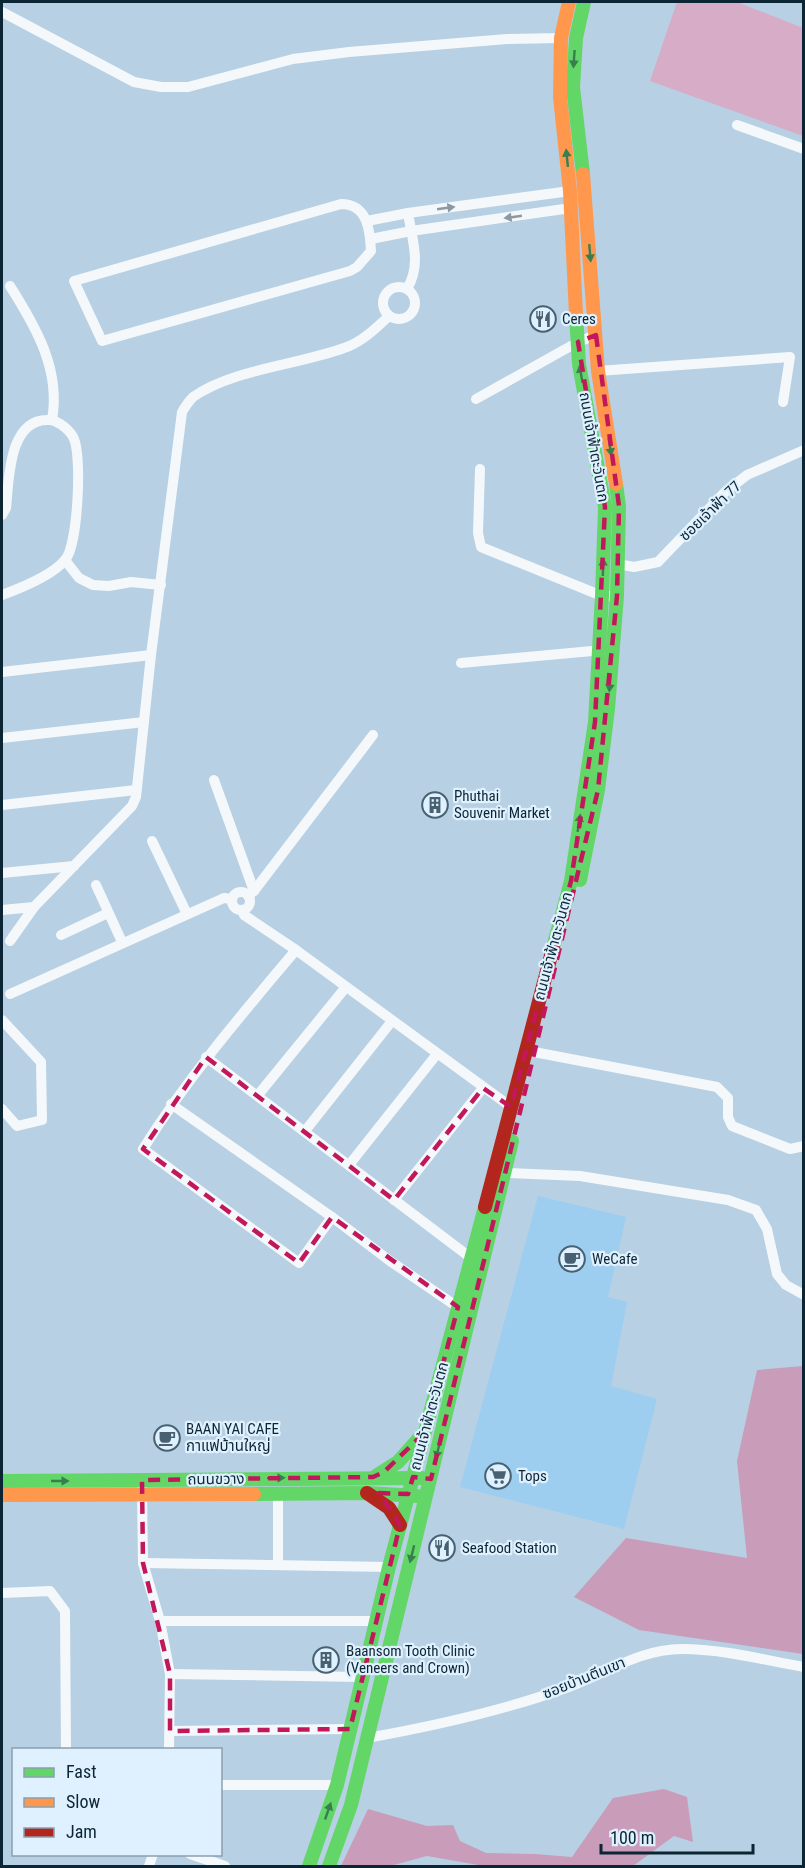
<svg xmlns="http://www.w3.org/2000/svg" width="805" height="1868" font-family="'Roboto Condensed','Noto Sans Thai',sans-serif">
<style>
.built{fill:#9dcef0}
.green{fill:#d6acc6}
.forest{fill:#c99cb9}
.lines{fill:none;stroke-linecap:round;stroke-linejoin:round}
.street{stroke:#f4f8fb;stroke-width:10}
.fast{stroke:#63d668;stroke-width:14}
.slow{stroke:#ff974d;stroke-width:14}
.jam{stroke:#b3261e;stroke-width:14}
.oneway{fill:#387e4e}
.oneway2{fill:#8c99a2}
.marked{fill:none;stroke:#c2185b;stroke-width:4.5;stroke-dasharray:12 8;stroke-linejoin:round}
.labels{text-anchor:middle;stroke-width:4.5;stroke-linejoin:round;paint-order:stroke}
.poi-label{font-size:15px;fill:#0c2535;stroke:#dff1fe;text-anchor:start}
.street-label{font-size:15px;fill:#0c2535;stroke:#dff1fe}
</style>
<rect width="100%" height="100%" fill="#b7d0e3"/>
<polygon class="built" points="538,1196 626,1217 608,1297 627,1302 611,1386 657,1399 624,1529 460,1487"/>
<polygon class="green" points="677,2 737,2 803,28 803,136 650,81"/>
<g class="forest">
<polygon points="803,1366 803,1654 639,1630 574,1597 626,1538 747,1558 737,1461 757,1370"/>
<polygon points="664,1789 687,1797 693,1842 674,1836 633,1866 484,1866 427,1856 390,1866 341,1866 368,1809 427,1826 453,1825 460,1841 486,1853 535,1854 572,1857 613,1798"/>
</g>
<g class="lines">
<g class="street">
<polyline points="2,12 134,82 161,87 188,87 293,59 349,52 507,39 561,38"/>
<polyline points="737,125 804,149"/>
<path d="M341 204C368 204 370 231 371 251L357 267 350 271 102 341 74 281Z"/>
<polyline points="367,221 408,213 570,191"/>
<polyline points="371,239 411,231 571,208"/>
<path d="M10 286C36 327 61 370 52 420"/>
<circle cx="399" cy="303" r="16"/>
<path d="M407 289C422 264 412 240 408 213"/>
<polyline points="598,371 790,357 783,402"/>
<polyline points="476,399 578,342 596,335"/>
<polyline points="480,469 478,533 481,547 602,596 609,596"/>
<path d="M2 515 6 508C9 481 8 417 50 420 59 421 71 431 74 439 82 457 78 546 65 560 52 576 21 588 2 595"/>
<polyline points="65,560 79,578 93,585 109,586 131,582 161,585"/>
<polyline points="618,564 634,567 658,562 725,492 747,475 804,450"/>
<polyline points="461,663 603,650"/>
<polyline points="2,672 151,655"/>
<polyline points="2,738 144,722"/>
<polyline points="214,780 254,891"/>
<polyline points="2,805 136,790"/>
<polyline points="152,841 187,914"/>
<polyline points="2,873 74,866"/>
<polyline points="96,885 122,942"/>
<circle cx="241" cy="901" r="9"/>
<polyline points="248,896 254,891 373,735"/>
<polyline points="2,910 34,907"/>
<polyline points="242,910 244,915 296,950 511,1107"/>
<polyline points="61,935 108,913"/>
<path d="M10 941 34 907 132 806 136 797 151 655 182 412C185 407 189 401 193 397 233 369 298 365 344 348 362 342 376 328 389 316"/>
<path d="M296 950C242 1014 188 1077 143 1149L299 1263 332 1217"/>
<polyline points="10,994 224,898 232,899"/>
<polyline points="2,1020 41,1062 42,1120 17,1126 2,1109"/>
<polyline points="534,1052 717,1087 728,1098 728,1117 732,1126 790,1149 804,1146"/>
<polyline points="206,1057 471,1258"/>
<polyline points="258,1095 346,987"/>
<polyline points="171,1104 332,1217 390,1261 462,1310"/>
<polyline points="305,1131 392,1021"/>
<polyline points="349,1165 437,1054"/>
<polyline points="505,1173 580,1176 728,1200 756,1210 767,1229 777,1274 786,1285 804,1295"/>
<polyline points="394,1200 483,1088"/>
<polyline points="142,1489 143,1563 160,1621 170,1674 169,1750"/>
<polyline points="143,1563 389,1567"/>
<polyline points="278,1565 278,1493"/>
<polyline points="2,1593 50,1591 65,1611 66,1750"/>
<polyline points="160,1621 376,1621"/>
<polyline points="170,1674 362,1677"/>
<polyline points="170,1731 350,1729"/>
<path d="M367 1738C434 1726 502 1711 566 1688 605 1674 639 1649 682 1649 722 1649 764 1660 804 1667"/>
<polyline points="220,1785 337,1785"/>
<polyline points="190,1854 225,1866"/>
<polyline points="149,1866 153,1854"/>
</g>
<g class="fast">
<polyline points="583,174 573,87 576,38 584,2"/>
<polyline points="580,880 598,790 608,709 617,596 619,506 616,484"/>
<polyline points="553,948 571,881 595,722 602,596 605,507 579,364 576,314"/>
<polyline points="376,1476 398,1462 422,1435"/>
<polyline points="2,1481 422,1478"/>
<polyline points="254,1494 367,1493 417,1496"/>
<polyline points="309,1866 337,1785 389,1567 485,1207"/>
<polyline points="329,1866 351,1805 512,1141"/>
</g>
<g class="slow">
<polyline points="569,2 561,38 560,97 570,191 576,314"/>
<polyline points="583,174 598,371 616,484"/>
<polyline points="2,1495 254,1494"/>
</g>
<g class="jam">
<polyline points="485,1207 553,948"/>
<polyline points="367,1493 389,1508 400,1525"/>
</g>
</g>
<defs><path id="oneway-solid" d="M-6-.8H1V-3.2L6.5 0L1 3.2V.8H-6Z" transform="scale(1.5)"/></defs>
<g class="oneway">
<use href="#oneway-solid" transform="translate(574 59) rotate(94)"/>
<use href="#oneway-solid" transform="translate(567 158) rotate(-96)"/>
<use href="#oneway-solid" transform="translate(590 253) rotate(85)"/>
<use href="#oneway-solid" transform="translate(581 374) rotate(-100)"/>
<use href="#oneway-solid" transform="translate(610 447) rotate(81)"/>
<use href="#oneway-solid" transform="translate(603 567) rotate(-89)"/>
<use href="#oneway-solid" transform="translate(610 683) rotate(95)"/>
<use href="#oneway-solid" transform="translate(579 823) rotate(-81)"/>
<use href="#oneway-solid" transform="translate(438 1450) rotate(103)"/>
<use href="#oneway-solid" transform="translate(276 1478) rotate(-1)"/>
<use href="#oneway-solid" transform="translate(60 1481)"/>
<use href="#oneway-solid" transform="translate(412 1554) rotate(104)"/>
<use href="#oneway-solid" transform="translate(328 1811) rotate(-71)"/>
</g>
<g class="oneway2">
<use href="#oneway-solid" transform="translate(446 208) rotate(-8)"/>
<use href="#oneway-solid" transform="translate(513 217) rotate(172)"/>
</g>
<path class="marked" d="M596 335 619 506 617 596 598 790 431 1479 413 1477 408 1494 379 1493 400 1525 350 1729 170 1731V1674L143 1563 142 1480 373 1477 384 1472 425 1432 458 1307 332 1217 299 1263 143 1149 206 1057 394 1200 483 1088 511 1107 571 881 595 722 605 507 578 342Z"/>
<defs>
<g id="restaurant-ring" transform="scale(1.35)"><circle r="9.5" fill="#dff1fe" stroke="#486172" stroke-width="1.5"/><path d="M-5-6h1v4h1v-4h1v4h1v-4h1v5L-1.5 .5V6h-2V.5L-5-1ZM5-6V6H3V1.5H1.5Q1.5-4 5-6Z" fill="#486172"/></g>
<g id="building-ring" transform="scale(1.35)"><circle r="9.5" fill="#dff1fe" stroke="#486172" stroke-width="1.5"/><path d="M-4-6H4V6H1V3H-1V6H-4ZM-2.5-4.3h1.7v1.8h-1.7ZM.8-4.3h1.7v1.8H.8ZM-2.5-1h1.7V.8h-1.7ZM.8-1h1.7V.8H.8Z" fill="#486172"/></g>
<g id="cafe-ring" transform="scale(1.35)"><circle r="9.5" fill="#dff1fe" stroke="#486172" stroke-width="1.5"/><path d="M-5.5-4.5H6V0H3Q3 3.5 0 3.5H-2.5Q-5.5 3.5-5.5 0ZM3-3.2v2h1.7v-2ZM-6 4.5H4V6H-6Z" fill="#486172"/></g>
<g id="supermarket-ring" transform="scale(1.35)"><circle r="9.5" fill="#dff1fe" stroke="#486172" stroke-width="1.5"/><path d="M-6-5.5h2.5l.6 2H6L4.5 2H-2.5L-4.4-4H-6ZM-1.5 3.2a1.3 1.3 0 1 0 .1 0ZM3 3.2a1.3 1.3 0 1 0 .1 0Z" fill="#486172"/></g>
</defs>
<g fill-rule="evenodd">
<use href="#restaurant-ring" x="543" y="319"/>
<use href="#building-ring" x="435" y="805"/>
<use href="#cafe-ring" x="572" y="1259"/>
<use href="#cafe-ring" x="167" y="1438"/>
<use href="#supermarket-ring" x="498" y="1476"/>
<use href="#restaurant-ring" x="442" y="1548"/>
<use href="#building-ring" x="326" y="1660"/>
</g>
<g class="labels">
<g class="poi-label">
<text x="562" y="324">Ceres</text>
<text x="454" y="801">Phuthai<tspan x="454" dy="17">Souvenir Market</tspan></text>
<text x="592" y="1264">WeCafe</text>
<text x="186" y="1434">BAAN YAI CAFE<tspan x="186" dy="17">กาแฟบ้านใหญ่</tspan></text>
<text x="518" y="1481">Tops</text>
<text x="462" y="1553">Seafood Station</text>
<text x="346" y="1656">Baansom Tooth Clinic<tspan x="346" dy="17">(Veneers and Crown)</tspan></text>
</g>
<g class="street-label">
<text transform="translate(594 447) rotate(80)" y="5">ถนนเจ้าฟ้าตะวันตก</text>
<text transform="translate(710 511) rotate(-44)" y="5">ซอยเจ้าฟ้า 77</text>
<text transform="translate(553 946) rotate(-75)" y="5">ถนนเจ้าฟ้าตะวันตก</text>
<text transform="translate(429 1416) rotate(-75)" y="5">ถนนเจ้าฟ้าตะวันตก</text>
<text transform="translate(216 1479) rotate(-1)" y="5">ถนนขวาง</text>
<text transform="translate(584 1678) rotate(-22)" y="5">ซอยบ้านตีนเขา</text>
</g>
</g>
<rect width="805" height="1868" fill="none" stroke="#0c2535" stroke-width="6"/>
<rect x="12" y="1748" width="210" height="108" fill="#dff1fe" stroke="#8b9fae" stroke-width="1.5"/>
<rect x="24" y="1768" width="30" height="9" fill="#63d668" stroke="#8b9fae" stroke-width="1.5"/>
<text x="66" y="1778" font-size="18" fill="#0c2535">Fast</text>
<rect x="24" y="1798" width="30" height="9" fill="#ff974d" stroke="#8b9fae" stroke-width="1.5"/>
<text x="66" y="1808" font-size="18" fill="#0c2535">Slow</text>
<rect x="24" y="1828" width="30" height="9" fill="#b3261e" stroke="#8b9fae" stroke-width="1.5"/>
<text x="66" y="1838" font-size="18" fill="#0c2535">Jam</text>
<path d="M601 1844v9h152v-9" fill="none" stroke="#0c2535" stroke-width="3"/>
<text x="610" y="1844" font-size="18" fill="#0c2535" stroke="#dff1fe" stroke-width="4.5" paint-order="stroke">100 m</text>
</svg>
